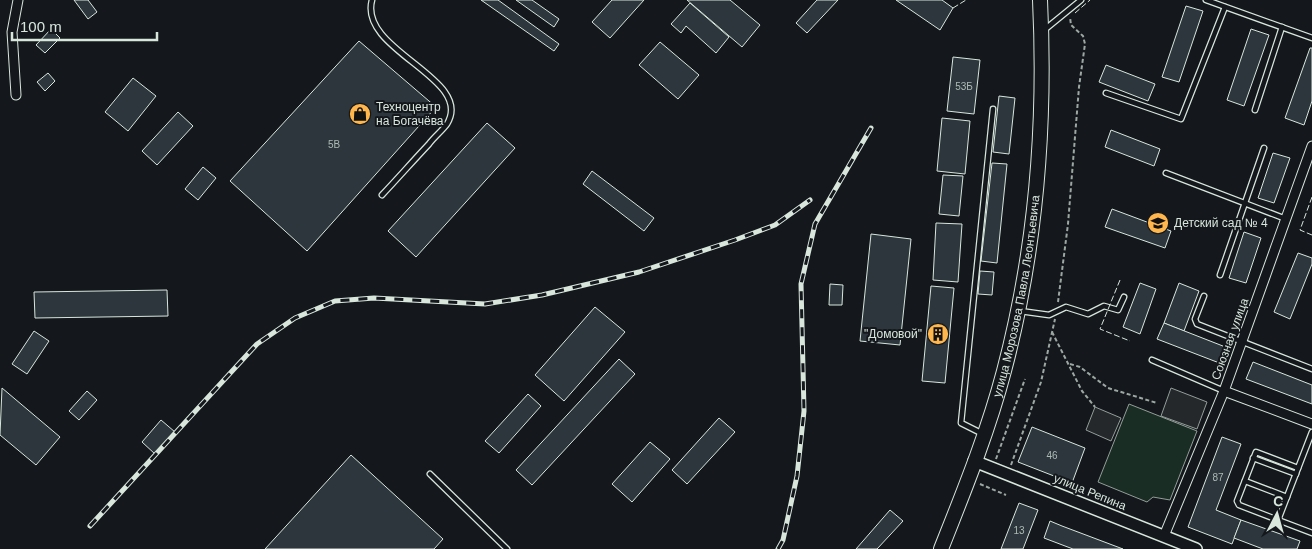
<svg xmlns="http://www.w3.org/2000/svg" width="1312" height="549" font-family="Helvetica,sans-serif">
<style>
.green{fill:#1a2d24;stroke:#939e99}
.parking{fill:#24282b;stroke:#939e99}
.building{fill:#2c363c;stroke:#d8e6dc}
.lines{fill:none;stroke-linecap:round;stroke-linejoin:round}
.service-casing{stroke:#d8e6dc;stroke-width:7}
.minor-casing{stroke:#d8e6dc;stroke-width:11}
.tertiary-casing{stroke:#d8e6dc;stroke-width:14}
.primary-casing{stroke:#d8e6dc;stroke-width:16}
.path{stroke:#9da8a2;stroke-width:2;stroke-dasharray:4 2.5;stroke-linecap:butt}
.service{stroke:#14181c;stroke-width:4.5}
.minor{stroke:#14181c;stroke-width:9}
.tertiary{stroke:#14181c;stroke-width:11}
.primary{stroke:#14181c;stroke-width:14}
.rail-casing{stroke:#d8e6dc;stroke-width:5}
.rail{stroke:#14181c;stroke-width:3;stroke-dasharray:9;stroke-linecap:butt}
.fence{stroke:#d8e6dc;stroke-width:1;stroke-dasharray:6 2.5;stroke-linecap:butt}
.labels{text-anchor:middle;stroke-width:4;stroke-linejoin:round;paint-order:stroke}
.number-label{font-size:10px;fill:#adbab4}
.poi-label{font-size:12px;fill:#d8e6dc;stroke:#14181c;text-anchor:start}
.street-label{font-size:12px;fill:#d8e6dc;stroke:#14181c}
</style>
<rect width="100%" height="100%" fill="#14181c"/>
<polygon class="green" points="1129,404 1197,431 1170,500 1153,497 1147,502 1098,482"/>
<g class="parking">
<polygon points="1171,388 1207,402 1197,429 1161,416"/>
<polygon points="1095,407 1121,418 1111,441 1086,430"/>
</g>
<g class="building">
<polygon points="74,0 88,0 97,12 88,19"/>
<polygon points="481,0 498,0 559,44 554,51"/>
<polygon points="516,0 532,0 559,19 554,27"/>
<polygon points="612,0 644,0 610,38 592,22"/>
<polygon points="687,0 730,0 760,25 742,47"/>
<polygon points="817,0 838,0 807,33 796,23"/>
<polygon points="896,0 942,0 953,8 940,30"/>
<polygon points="690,3 729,37 716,53 686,26 681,33 671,24"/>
<polygon points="1186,6 1203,11 1179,82 1162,77"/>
<polygon points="51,29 60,38 45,53 36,45"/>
<polygon points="1251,29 1269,35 1244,106 1227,100"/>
<polygon points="359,41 436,107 307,251 230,181"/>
<polygon points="660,42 699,75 678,99 639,65"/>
<polygon points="1310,48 1312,48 1312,101 1304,125 1285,118"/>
<polygon points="953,57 980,60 974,114 947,111"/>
<polygon points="1106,65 1155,84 1148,101 1099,82"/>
<polygon points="48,73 55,81 45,91 37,82"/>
<polygon points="133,78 156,96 128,131 105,112"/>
<polygon points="999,96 1015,98 1009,154 993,152"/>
<polygon points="178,112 193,126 157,165 142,151"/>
<polygon points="942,118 970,121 965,174 937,171"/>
<polygon points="487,123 515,148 416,257 388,231"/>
<polygon points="1111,130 1160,149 1154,166 1105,147"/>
<polygon points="1273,153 1290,158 1274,203 1258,198"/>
<polygon points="992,163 1007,164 997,263 981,261"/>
<polygon points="203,167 216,178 198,200 185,189"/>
<polygon points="592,171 654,218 644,231 583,184"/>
<polygon points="943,175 963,176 959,216 939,214"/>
<polygon points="1112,209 1171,231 1165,248 1105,227"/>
<polygon points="936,223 962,224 958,282 933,280"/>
<polygon points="1244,232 1261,238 1246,283 1229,278"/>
<polygon points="871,234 911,239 900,345 860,341"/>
<polygon points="1298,253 1312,258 1312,264 1290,319 1274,312"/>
<polygon points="980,271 994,272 992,295 978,294"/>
<polygon points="1140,283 1156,289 1140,334 1123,327"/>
<polygon points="1179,283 1199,291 1184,331 1164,323"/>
<polygon points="830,284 843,285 842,305 829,305"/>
<polygon points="931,286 954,288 945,383 922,381"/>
<polygon points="167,290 168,316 35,318 34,292"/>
<polygon points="595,307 625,332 564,401 535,375"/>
<polygon points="1164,323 1228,348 1222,364 1157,339"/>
<polygon points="34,331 49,341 27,374 12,364"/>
<polygon points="619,359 635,374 532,485 516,470"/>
<polygon points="1253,362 1312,385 1312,404 1246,379"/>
<polygon points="2,388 60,437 36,465 0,435"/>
<polygon points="87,391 97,400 79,420 69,411"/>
<polygon points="528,394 541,406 499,453 485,441"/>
<polygon points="719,418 735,432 687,484 672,470"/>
<polygon points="161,420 175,432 155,454 142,442"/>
<polygon points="1032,427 1085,448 1072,483 1018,462"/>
<polygon points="1222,437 1241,444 1216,510 1241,520 1232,544 1188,527"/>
<polygon points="650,442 670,459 632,502 612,484"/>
<polygon points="351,455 443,539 434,549 265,549"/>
<polygon points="1019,503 1038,510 1023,549 1001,549"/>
<polygon points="890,510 903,521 877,549 856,549"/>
<polygon points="1241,520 1300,541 1297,549 1263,549 1234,538"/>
<polygon points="1050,521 1062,526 1123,549 1073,549 1044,538"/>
</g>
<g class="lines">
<g class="service-casing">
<g id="service">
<path d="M372 0C358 51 475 78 447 124 442 131 434 137 429 144 413 161 398 178 382 195"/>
<polyline points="1206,0 1312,38"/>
<polyline points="1043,31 1081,0"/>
<polyline points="1106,93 1181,119 1225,7"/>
<polyline points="1255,110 1282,27"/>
<polyline points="1166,173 1286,219"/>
<polyline points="1220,275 1264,148"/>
<polyline points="1204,296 1195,319 1197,324 1312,369"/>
<polyline points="1020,311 1049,315 1066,307 1088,314 1104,306 1118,310 1124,297"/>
<polyline points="1152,360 1224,391"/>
<polyline points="1312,432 1278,520 1312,533"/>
<polyline points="983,434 961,423 993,109"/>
<polyline points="1253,458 1296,474"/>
<polyline points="430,474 507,549"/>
<polyline points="1245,481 1287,497"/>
<polyline points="1278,520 1239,505 1237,501 1256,452 1298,468"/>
</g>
</g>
<g class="minor-casing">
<g id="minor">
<polyline points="16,95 12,32 18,0"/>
<polyline points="1224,391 1312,424"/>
<polyline points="1164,536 1224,391 1312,146"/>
</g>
</g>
<g class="tertiary-casing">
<polyline id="tertiary" points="974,461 1196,549"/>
</g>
<g class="primary-casing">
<g id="primary">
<path id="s1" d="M941 549C964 491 988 432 1004 371 1036 250 1046 124 1040 0"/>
</g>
</g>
<g class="path">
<polyline points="1058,302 1068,224 1079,87 1085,44 1083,36 1071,25 1070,17"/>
<polyline points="1052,332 1082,391 1095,407"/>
<polyline points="1070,364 1080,367 1108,388 1157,403"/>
<polyline points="996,459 1025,379"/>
<polyline points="1011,465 1041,382 1055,319"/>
<polyline points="980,484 1006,495"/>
</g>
<use href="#service" class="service"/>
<use href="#minor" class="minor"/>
<use href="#tertiary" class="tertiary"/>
<use href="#primary" class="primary"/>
<g class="rail-casing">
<g id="rail">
<polyline points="90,526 257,344 295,318 335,301 374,298 485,304 542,295 639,272 735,240 775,225 810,200"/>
<polyline points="778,549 783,540 797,476 804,411 801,284 815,224 871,128"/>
</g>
</g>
<use href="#rail" class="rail"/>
<g class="fence">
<polyline points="953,8 966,0"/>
<polyline points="1075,13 1090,0"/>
<polyline points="1312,197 1300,230 1312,235"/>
<polyline points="1120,280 1100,329 1130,341"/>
</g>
</g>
<defs>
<g id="shop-disc" transform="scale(1.125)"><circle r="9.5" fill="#ffb74d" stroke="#14181c"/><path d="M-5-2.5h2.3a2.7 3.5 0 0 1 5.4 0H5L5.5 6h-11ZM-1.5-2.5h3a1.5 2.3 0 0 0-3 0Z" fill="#111"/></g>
<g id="school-disc" transform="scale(1.125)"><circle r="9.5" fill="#ffb74d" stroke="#14181c"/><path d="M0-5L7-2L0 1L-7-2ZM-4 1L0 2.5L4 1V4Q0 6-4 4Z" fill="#111"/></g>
<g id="building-disc" transform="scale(1.125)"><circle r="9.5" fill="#ffb74d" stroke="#14181c"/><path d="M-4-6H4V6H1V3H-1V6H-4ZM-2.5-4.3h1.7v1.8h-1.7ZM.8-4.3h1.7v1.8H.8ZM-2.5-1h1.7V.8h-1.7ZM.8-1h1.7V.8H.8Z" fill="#111"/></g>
</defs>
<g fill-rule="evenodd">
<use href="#shop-disc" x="360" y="114"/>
<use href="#school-disc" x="1158" y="223"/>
<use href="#building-disc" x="938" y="334"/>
</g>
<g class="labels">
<g class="number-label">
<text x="964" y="90">53Б</text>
<text x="334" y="148">5В</text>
<text x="1052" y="459">46</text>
<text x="1218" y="481">87</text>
<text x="1019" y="534">13</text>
</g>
<g class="poi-label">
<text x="376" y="111">Техноцентр<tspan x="376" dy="14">на Богачёва</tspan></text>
<text x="1174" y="227">Детский сад № 4</text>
<text x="922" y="338" text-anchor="end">"Домовой"</text>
</g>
<g class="street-label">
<text dy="4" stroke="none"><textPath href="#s1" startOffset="265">улица Морозова Павла Леонтьевича</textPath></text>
<text transform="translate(1230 339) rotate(-70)" y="4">Союзная улица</text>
<text transform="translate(1090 492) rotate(22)" y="4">улица Репина</text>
</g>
</g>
<g transform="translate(1277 514) rotate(6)" stroke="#14181c" stroke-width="4" paint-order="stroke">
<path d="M0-4L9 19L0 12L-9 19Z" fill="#d8e6dc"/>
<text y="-8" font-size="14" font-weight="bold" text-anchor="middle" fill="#d8e6dc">С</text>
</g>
<path d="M12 32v8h145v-8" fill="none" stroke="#d8e6dc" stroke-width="2.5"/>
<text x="20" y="32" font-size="15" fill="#d8e6dc" stroke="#14181c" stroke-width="4" paint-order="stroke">100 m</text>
</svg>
